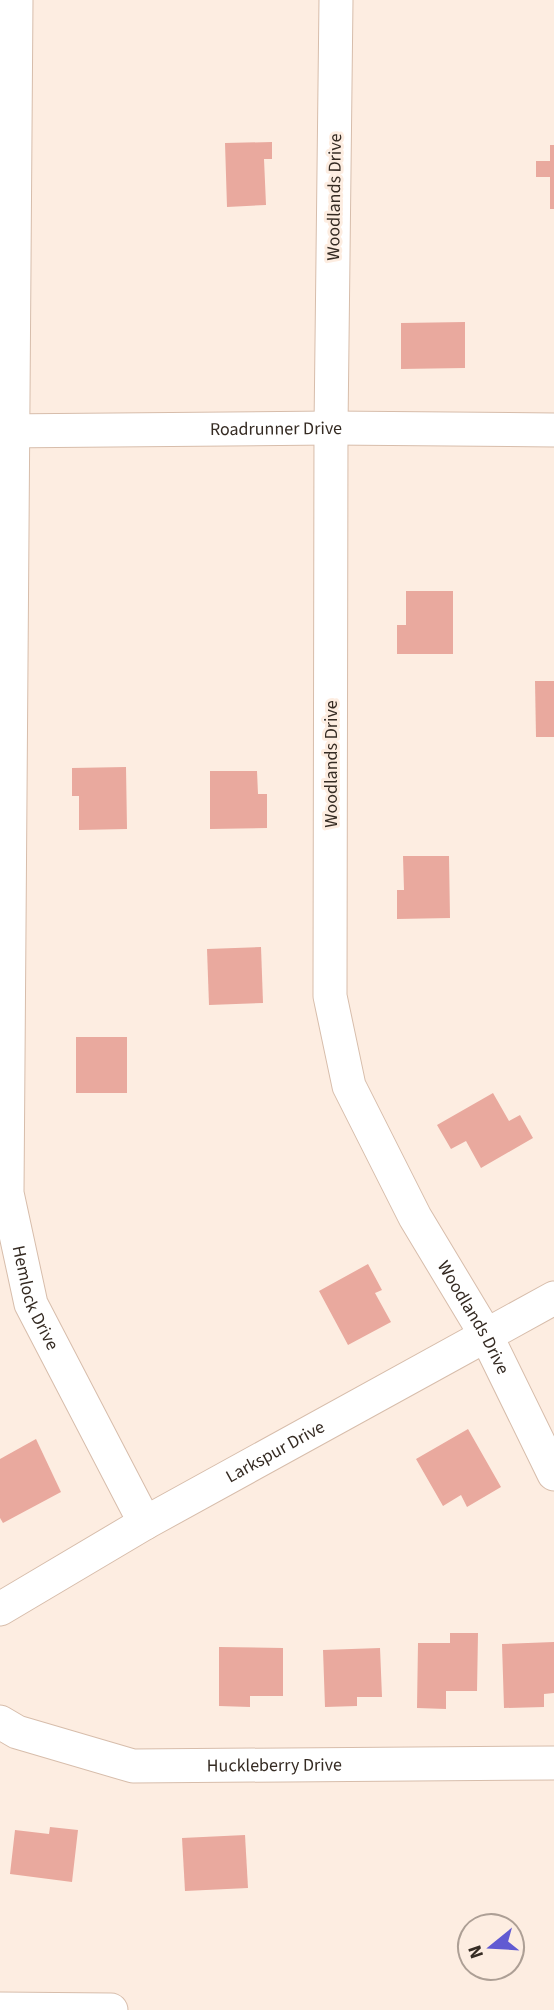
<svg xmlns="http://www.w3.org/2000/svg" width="554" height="2010" font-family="'Source Sans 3',sans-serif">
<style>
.building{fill:#e9a99e}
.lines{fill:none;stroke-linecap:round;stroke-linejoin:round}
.street-casing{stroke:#d7bdab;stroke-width:35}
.street{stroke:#fff;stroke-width:33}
.labels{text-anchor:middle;stroke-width:6;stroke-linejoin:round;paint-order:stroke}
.street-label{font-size:18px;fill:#352b23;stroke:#fdede1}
</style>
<rect width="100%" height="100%" fill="#fdede1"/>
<g class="building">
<polygon points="272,142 272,159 264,159 266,205 227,207 225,143"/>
<polygon points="550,145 554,145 554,209 550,209 550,177 536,177 536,161 550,161"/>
<polygon points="465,322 465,368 401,369 401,323"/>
<polygon points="406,591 453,591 453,654 397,654 397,625 406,625"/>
<polygon points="535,681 554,681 554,737 536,737"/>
<polygon points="126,767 127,829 79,830 79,796 72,796 72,768"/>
<polygon points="210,771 257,771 258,794 267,794 267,828 210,829"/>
<polygon points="403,856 449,856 450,918 397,919 397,890 404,890"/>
<polygon points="261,947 263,1003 209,1005 207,949"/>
<rect x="76" y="1037" width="51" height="56"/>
<polygon points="493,1093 509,1121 520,1115 533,1138 481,1168 466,1141 451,1149 437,1125"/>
<polygon points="368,1264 382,1290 375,1293 391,1322 348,1345 319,1291"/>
<polygon points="468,1429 501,1487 467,1507 461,1495 443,1506 416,1459"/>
<polygon points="36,1439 61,1492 3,1523 0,1518 0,1459"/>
<polygon points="450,1633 478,1633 477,1691 446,1691 446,1709 417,1708 418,1643 450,1643"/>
<polygon points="554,1642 554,1693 544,1694 544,1707 504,1708 502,1644"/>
<polygon points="219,1647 283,1648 283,1696 250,1696 250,1707 219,1706"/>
<polygon points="380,1648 382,1697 357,1697 357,1706 325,1707 323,1650"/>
<polygon points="50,1827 78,1830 72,1882 10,1874 15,1830 49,1834"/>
<polygon points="245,1835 248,1888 185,1891 182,1838"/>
</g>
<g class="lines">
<g class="street-casing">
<g id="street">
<path id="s1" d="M16 0 7 1193 31 1304 145 1523"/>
<path id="s2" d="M336 0 331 428 330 996 349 1086 415 1217 486 1335 554 1474"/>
<path id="s3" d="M0 431 331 428 554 430"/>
<path id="s4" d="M0 1609 145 1523 554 1298"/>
<path id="s5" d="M0 1722 17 1732 133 1766 554 1763"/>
<polyline points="0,2009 111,2010"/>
</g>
</g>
<use href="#street" class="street"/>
</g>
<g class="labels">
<g class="street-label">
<text transform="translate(334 197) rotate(-89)" y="6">Woodlands Drive</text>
<text dy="6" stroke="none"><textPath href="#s3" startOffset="276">Roadrunner Drive</textPath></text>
<text transform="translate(331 764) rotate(-90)" y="6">Woodlands Drive</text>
<text dy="6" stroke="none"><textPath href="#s1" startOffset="1302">Hemlock Drive</textPath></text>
<text dy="6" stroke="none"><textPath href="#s2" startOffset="1351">Woodlands Drive</textPath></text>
<text dy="6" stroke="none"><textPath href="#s4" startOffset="317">Larkspur Drive</textPath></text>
<text dy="6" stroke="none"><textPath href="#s5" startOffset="282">Huckleberry Drive</textPath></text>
</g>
</g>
<g transform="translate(491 1947) rotate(252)"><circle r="33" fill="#fdede1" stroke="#ad9f95" stroke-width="2"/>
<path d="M0-5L12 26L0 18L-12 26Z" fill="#615ad2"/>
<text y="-10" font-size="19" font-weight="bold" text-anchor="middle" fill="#352b23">N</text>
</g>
</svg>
